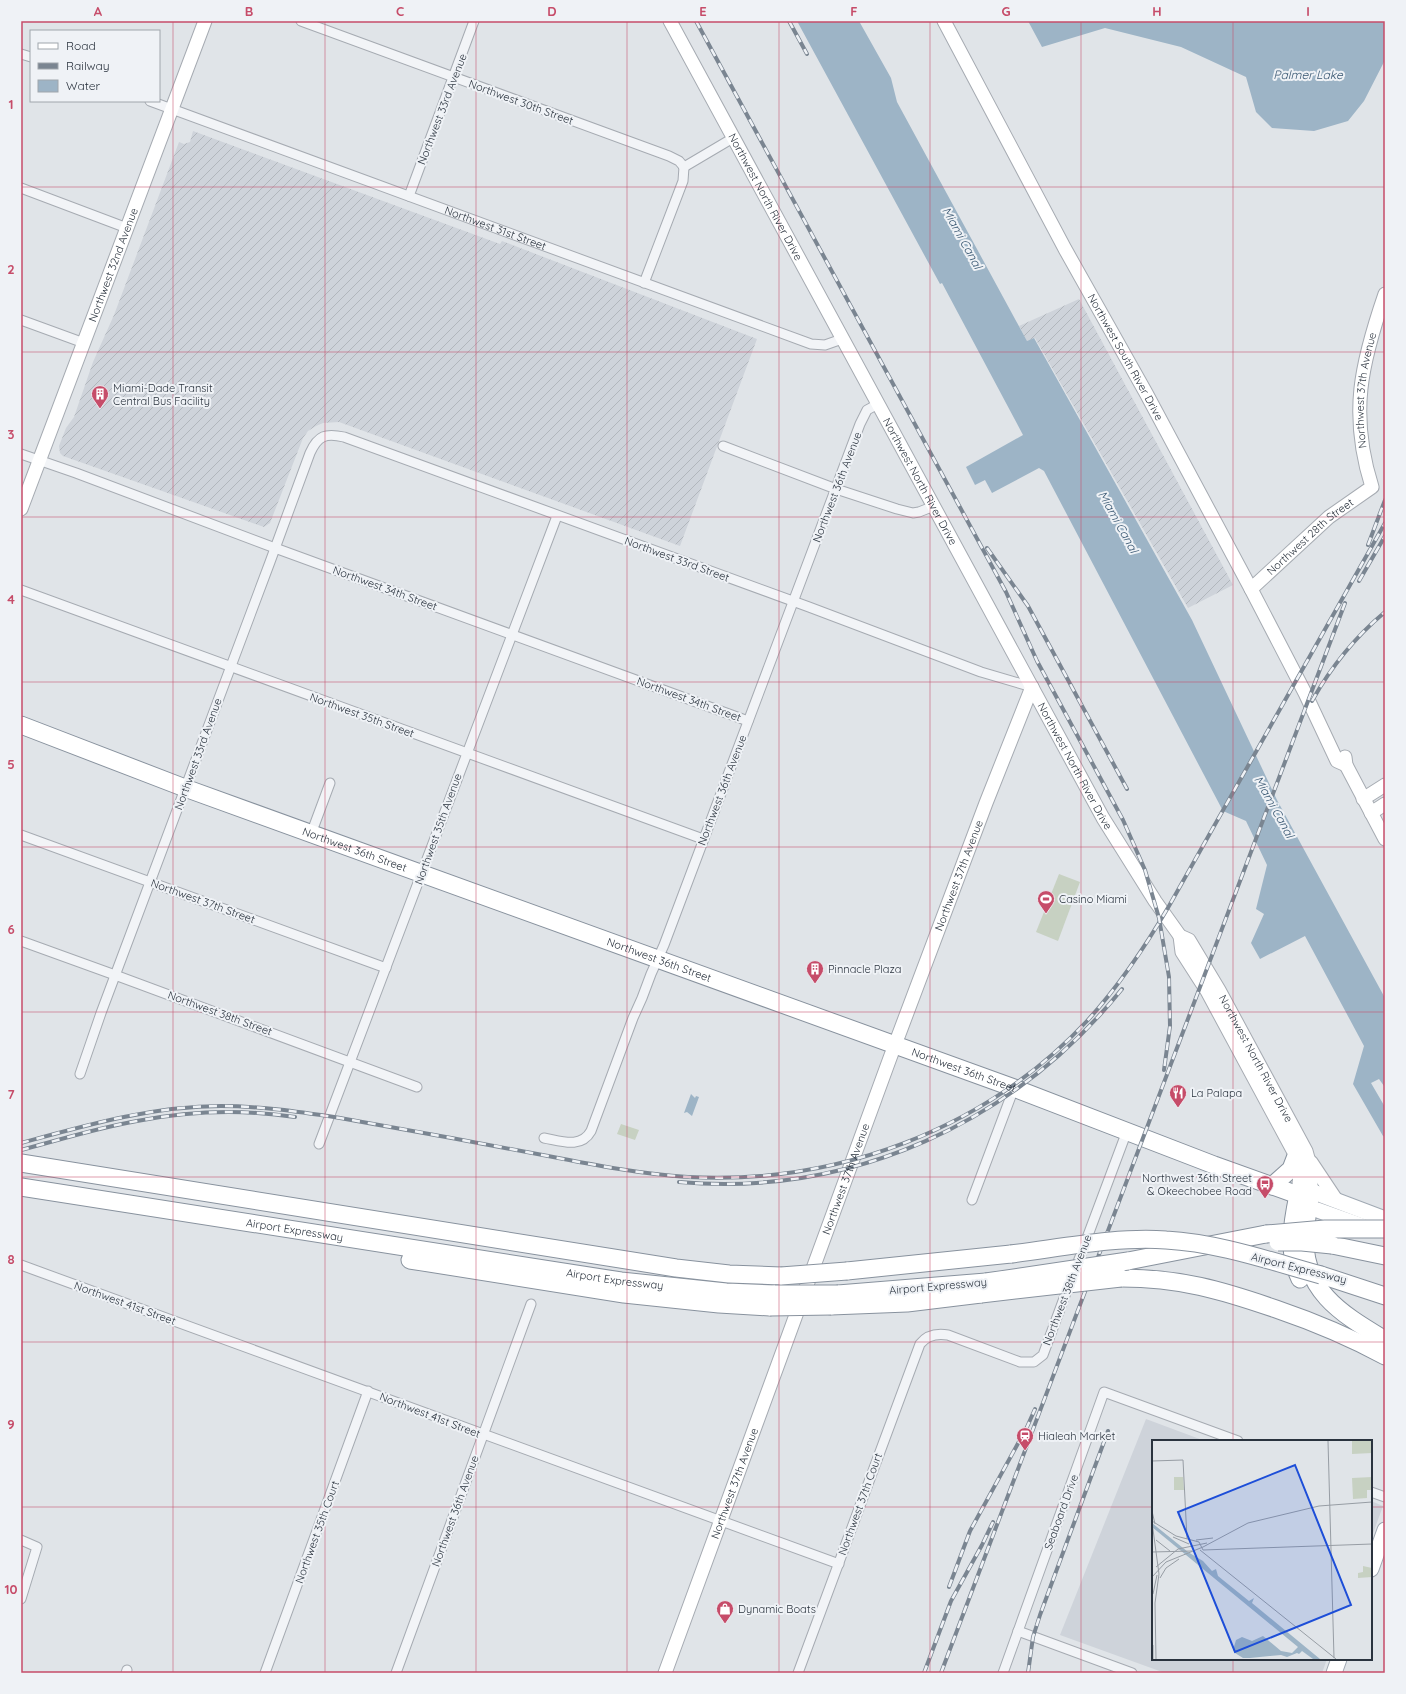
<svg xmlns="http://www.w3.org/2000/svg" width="1406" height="1694" font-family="Quicksand,sans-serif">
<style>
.built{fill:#ced3da}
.industrial{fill:url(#industrial-furrows)}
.park{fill:#c7d1c2}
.water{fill:#9db4c6}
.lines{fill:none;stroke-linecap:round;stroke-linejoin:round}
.street-casing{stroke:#a6abb2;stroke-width:11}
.secondary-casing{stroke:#a6abb2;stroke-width:15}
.primary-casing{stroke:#a0a9b3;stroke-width:17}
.highway-casing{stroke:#88929e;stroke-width:19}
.street{stroke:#f2f4f7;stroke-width:9}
.secondary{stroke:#fff;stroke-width:13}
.primary{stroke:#fff;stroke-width:15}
.highway{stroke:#fff;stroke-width:17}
.rail-casing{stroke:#7a8591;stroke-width:4}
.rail{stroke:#eff2f6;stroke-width:2.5;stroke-dasharray:8;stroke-linecap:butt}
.highway-bridge-casing{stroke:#88929e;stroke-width:19;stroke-linecap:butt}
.highway-bridge{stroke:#fff;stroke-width:17}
.grid{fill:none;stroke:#c64c69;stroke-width:1;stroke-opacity:0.55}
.labels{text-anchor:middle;stroke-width:4;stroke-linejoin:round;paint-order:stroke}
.street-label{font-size:11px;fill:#2a333e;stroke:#eff2f6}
.poi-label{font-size:11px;fill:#2a333e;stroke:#eff2f6;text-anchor:start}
.water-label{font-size:12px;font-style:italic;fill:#365570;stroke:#eff2f6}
.inset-road{fill:none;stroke:#979da4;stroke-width:1}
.view{fill:#1d4ed8;fill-opacity:0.15;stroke:#1d4ed8;stroke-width:2}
.inset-edge{fill:none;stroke:#2a333e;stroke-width:2}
.neatline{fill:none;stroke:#c64c69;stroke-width:1.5}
.grid-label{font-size:13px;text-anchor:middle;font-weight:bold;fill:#c64c69}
</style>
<defs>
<pattern id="industrial-furrows" width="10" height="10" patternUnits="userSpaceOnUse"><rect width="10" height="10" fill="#ced3da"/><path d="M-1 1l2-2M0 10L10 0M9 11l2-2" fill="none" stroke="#b1b6bc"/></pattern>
</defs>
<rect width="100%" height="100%" fill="#e0e4e8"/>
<g class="built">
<polygon points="1146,1419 1205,1441 1153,1441 1153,1659 1327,1659 1322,1673 1165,1673 1060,1635"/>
<polygon points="1371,1501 1383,1506 1371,1539"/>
</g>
<g class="industrial">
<polygon points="193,131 500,244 502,241 757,339 680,546 339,422 323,423 316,426 308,431 303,438 270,523 264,527 63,456 60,453 59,446 66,428 74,417 93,362 114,315 179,142 184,144 190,142"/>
<polygon points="1079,299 1233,585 1188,608 1035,338 1027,341 1019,326"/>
</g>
<g class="park">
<polygon points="1059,874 1080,882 1058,941 1036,932"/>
<polygon points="621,1124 639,1130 635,1140 617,1134"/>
</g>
<g class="water">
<polygon points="797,21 859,21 891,78 897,102 1027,341 1034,338 1192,620 1277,800 1385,998 1385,1085 1384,1086 1379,1079 1371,1083 1385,1107 1385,1137 1383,1136 1353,1084 1364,1046 1305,936 1260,959 1251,943 1264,914 1256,909 1267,865 1246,821 1223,811 1044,471 1039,468 992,493 985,480 975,485 966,467 1023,435 942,283 940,284"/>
<polygon points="1028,21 1385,21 1385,60 1364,101 1348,121 1314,131 1272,128 1256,112 1246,77 1181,47 1105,28 1042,47"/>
<polygon points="691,1094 695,1098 696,1096 699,1097 692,1116 687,1112 684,1113"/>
</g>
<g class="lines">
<g class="street-casing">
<g id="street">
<polyline points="301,21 669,156 679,161 684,167"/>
<polyline points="21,54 31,57"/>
<path id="s1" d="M150 101 811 344 825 345 842 339"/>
<polyline points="684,167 733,138"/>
<polyline points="21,188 127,228"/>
<polyline points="409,196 474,21"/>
<polyline points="644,283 683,181 684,167"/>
<polyline points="21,320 84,343"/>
<polyline points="723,446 836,489 897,509 913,513 919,512 934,506"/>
<polyline points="21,454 76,473 275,548 748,721"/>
<polyline points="21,590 703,839"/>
<polyline points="311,834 330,783"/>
<polyline points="21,835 386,968"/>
<polyline points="21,941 115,975 417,1087"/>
<path d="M80 1074 101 1013 270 562 310 453C318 435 326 433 344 437L809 607 981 672 1032 687"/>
<path d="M544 1138C561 1141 581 1149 591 1131L633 1018 642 998 651 974 664 945 860 424 867 410 878 404"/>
<polyline points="319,1144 557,516"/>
<polyline points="972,1200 1014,1088"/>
<polyline points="21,1265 839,1564"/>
<polyline points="1075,1270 1127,1131"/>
<polyline points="1371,1492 1385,1497"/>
<polyline points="21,1540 37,1547 21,1599"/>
<polyline points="1018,1631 1132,1673"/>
<polyline points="126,1673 127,1670"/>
<polyline points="265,1673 368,1391"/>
<polyline points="396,1673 531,1304"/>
<path d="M798 1673 920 1344C927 1335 936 1333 948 1335L1020 1362H1034L1043 1355 1070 1282"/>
<polyline points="1003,1673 1104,1392 1238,1441"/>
</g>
</g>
<g class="secondary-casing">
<g id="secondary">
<path id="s2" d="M670 21 1103 818 1155 901 1180 936 1189 940 1219 990 1306 1151 1311 1169V1191"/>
<path id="s3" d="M944 21 1065 249 1146 393 1251 589 1305 693 1337 761 1346 765"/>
<path id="s4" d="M21 509 205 21"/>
<path id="s5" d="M1251 589 1329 517 1372 487C1349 414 1361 364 1385 294"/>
<polyline points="1345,757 1346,765 1385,839"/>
<polyline points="1363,799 1385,785"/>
<polyline points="1371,813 1385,804"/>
<polyline points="1180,936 1182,952 1207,991 1296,1156 1300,1173 1298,1195"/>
<polyline points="1311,1162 1337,1201"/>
<path id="s6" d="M665 1673 890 1058 986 803 1032 687"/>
</g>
</g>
<g class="primary-casing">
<g id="primary">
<polyline points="1311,1191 1385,1219"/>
<polyline points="1300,1198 1309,1207 1365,1227"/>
<polyline points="1371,1569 1385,1530"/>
<polyline points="1334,1673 1339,1659"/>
</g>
</g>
<g class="highway-casing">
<g id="highway">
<path id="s7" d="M21 725 185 788 1014 1088 1214 1165 1298 1195 1311 1191C1309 1206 1306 1220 1305 1234 1302 1291 1342 1314 1385 1340"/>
<polyline points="21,1163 676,1268 729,1274 781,1276"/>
<polyline points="1272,1186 1291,1169 1296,1156"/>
<path id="s8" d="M21 1187 621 1281 726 1292 775 1294"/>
<path d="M1298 1195C1292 1224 1287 1252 1300 1279"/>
<polyline points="1332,1245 1385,1256"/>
<polyline points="410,1260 624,1294 719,1304 770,1307"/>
<polyline points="1128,1261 1266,1234"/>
<polyline points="847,1271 1011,1254"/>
<polyline points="1321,1275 1385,1296"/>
<path d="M1121 1278C1180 1278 1221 1290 1276 1309 1314 1322 1350 1337 1385 1356"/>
<polyline points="838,1294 986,1282"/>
<polyline points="831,1306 907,1303 981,1294"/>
</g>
</g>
<use href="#street" class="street"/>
<use href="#secondary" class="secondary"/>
<use href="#primary" class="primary"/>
<use href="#highway" class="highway"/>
<g class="rail-casing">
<g id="rail">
<polyline points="696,21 1006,592 1037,661 1123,820 1145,870 1159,918 1169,977 1170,1026 1164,1070"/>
<polyline points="789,21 807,54"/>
<polyline points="1368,545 1385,500"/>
<polyline points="987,548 1028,606 1127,789"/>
<polyline points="1359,581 1385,536"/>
<path d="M1312 701C1331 667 1355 637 1385 612"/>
<path d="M21 1143C87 1125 153 1106 221 1106 261 1106 300 1112 340 1118 409 1130 479 1143 548 1156 594 1165 641 1174 688 1177 836 1185 985 1130 1087 1021 1119 986 1145 947 1169 906L1385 523"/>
<path d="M21 1150C59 1140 97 1128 137 1121 189 1111 242 1109 295 1117"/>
<path d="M679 1182C852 1197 1014 1123 1122 989"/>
<polyline points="949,1587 970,1531 1027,1427 1035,1409"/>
<polyline points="924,1673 951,1601 982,1545 993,1522"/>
<polyline points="941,1673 1345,603"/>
<polyline points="1028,1673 1033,1637 1040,1615 1108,1431"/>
</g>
</g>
<use href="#rail" class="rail"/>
<g class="highway-bridge-casing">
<g id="highway-bridge">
<polyline points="1266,1234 1325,1229 1385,1229"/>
<polyline points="1278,1242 1302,1242 1332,1245"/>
<path d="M1011 1254C1060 1248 1118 1236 1166 1240 1219 1243 1270 1261 1321 1275"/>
<polyline points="781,1276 847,1271"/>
<polyline points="986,1282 1128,1261"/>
<polyline points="775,1294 838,1294"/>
<polyline points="981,1294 1121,1278"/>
<polyline points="770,1307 831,1306"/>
</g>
</g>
<use href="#highway-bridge" class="highway-bridge"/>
</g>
<path class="grid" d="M173 21V1673M325 21V1673M476 21V1673M627 21V1673M779 21V1673M930 21V1673M1081 21V1673M1233 21V1441M21 187H1385M21 352H1385M21 517H1385M21 682H1385M21 847H1385M21 1012H1385M21 1177H1385M21 1342H1385M21 1507H1153M1371 1507H1385M1233 1659V1673"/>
<defs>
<g id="building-pin" transform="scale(0.9)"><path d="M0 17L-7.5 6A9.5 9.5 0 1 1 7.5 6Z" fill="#c64c69" stroke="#eff2f6"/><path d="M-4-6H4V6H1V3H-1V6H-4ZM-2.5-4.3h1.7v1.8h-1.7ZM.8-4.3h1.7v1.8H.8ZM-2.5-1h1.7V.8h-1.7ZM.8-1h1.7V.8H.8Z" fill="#fff"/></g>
<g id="stadium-pin" transform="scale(0.9)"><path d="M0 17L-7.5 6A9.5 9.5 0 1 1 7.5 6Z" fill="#c64c69" stroke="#eff2f6"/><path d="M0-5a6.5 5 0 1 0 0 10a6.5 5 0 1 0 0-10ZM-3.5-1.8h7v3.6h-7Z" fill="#fff"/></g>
<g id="restaurant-pin" transform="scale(0.9)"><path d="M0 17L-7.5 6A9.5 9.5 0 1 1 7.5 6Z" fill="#c64c69" stroke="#eff2f6"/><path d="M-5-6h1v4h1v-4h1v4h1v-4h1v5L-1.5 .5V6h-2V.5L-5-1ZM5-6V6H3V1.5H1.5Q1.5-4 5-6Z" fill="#fff"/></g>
<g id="bus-pin" transform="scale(0.9)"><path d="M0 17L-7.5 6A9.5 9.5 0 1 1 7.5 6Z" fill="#c64c69" stroke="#eff2f6"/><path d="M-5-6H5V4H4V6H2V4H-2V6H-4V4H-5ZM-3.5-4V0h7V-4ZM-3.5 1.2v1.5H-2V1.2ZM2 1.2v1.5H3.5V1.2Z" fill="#fff"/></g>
<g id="station-pin" transform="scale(0.9)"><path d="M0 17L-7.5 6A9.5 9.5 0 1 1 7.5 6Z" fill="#c64c69" stroke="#eff2f6"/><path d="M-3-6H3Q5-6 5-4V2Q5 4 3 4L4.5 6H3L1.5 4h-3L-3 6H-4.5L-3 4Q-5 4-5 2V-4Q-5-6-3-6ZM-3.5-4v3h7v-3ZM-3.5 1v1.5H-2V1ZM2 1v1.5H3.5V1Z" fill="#fff"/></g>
<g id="shop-pin" transform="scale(0.9)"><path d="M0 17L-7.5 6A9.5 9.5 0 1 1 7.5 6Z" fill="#c64c69" stroke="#eff2f6"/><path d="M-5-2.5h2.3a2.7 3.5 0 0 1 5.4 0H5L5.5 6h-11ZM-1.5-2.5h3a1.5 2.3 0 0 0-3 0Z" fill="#fff"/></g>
</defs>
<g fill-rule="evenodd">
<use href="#building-pin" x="100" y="394"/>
<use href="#stadium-pin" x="1046" y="899"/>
<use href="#building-pin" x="815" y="969"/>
<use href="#restaurant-pin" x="1178" y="1093"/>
<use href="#bus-pin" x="1265" y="1184"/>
<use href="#station-pin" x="1025" y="1436"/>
<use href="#shop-pin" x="725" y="1609"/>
</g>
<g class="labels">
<g class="street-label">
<text transform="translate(521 102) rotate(20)" y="4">Northwest 30th Street</text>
<text transform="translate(442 109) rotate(-69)" y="4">Northwest 33rd Avenue</text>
<text dy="4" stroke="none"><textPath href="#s2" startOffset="200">Northwest North River Drive</textPath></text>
<text dy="4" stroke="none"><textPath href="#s1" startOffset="368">Northwest 31st Street</textPath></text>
<text dy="4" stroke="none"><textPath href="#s4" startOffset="261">Northwest 32nd Avenue</textPath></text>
<text dy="4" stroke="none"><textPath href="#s3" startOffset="382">Northwest South River Drive</textPath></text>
<text dy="4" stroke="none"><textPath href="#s5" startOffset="257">Northwest 37th Avenue</textPath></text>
<text dy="4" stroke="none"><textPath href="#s2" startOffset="524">Northwest North River Drive</textPath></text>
<text transform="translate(837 487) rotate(-69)" y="4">Northwest 36th Avenue</text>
<text dy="4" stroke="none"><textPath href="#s5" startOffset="79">Northwest 28th Street</textPath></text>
<text transform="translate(677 559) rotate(20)" y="4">Northwest 33rd Street</text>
<text transform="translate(385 588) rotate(20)" y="4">Northwest 34th Street</text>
<text transform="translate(689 699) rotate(20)" y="4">Northwest 34th Street</text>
<text transform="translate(362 715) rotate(20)" y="4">Northwest 35th Street</text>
<text transform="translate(198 754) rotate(-70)" y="4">Northwest 33rd Avenue</text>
<text dy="4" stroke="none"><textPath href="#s2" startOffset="848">Northwest North River Drive</textPath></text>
<text transform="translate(722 790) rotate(-69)" y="4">Northwest 36th Avenue</text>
<text transform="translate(438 829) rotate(-70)" y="4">Northwest 35th Avenue</text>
<text dy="4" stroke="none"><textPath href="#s7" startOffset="356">Northwest 36th Street</textPath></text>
<text dy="4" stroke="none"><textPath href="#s6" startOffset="850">Northwest 37th Avenue</textPath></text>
<text transform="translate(203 901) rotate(20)" y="4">Northwest 37th Street</text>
<text dy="4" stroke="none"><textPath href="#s7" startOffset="680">Northwest 36th Street</textPath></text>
<text transform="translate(220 1013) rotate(20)" y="4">Northwest 38th Street</text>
<text dy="4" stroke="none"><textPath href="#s2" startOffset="1194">Northwest North River Drive</textPath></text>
<text dy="4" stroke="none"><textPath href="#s7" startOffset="1004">Northwest 36th Street</textPath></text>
<text dy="4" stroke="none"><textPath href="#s6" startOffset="526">Northwest 37th Avenue</textPath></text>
<text dy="4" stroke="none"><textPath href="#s8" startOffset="277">Airport Expressway</textPath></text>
<text transform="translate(1299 1268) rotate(14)" y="4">Airport Expressway</text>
<text dy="4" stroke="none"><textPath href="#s8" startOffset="601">Airport Expressway</textPath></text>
<text transform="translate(938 1286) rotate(-5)" y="4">Airport Expressway</text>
<text transform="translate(1067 1290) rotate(-69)" y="4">Northwest 38th Avenue</text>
<text transform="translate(125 1303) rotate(20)" y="4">Northwest 41st Street</text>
<text transform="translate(430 1415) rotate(21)" y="4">Northwest 41st Street</text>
<text dy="4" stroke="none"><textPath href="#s6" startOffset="202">Northwest 37th Avenue</textPath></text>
<text transform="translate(860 1504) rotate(-70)" y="4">Northwest 37th Court</text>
<text transform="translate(455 1511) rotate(-70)" y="4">Northwest 36th Avenue</text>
<text transform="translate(1061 1512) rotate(-70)" y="4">Seaboard Drive</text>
<text transform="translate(317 1532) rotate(-70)" y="4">Northwest 35th Court</text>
</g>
<g class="poi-label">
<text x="113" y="392">Miami-Dade Transit<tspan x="113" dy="13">Central Bus Facility</tspan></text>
<text x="1059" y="903">Casino Miami</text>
<text x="828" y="973">Pinnacle Plaza</text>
<text x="1191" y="1097">La Palapa</text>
<text x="1252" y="1182" text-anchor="end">Northwest 36th Street<tspan x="1252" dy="13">&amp; Okeechobee Road</tspan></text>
<text x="1038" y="1440">Hialeah Market</text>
<text x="738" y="1613">Dynamic Boats</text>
</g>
<g class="water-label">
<text x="1308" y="79">Palmer Lake</text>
<text transform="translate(962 238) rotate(61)" y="4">Miami Canal</text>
<text transform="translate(1118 522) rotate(61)" y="4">Miami Canal</text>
<text transform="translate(1274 807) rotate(61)" y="4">Miami Canal</text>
</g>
</g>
<g transform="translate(1152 1440)">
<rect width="220" height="220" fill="#e0e4e8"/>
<path d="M200 1H220V13L200 14ZM220 37V50H215V58L201 59 200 38Z" fill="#c7d1c2"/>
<path d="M22 37H31L32 50H22ZM211 126 220 128V137L206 138V133L211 132Z" fill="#c7d1c2"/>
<path d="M0 83 36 112 51 121 60 131 64 129 66 136 97 161 102 158 100 163 168 219H161L150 211 147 214 145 213 135 217 129 215 98 218H91L83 213 81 210 84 200 90 197 100 201 111 196 129 211 140 213 146 207 0 87Z" fill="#9db4c6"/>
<path class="inset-road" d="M176 1 182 218M0 21 31 20 35 99M0 71 3 84M0 81 24 96 47 102 51 110 220 104M0 82 7 134 3 163 4 219M21 97 37 104M4 100 18 111M44 100 61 98M48 110 184 219M0 112 40 111M4 127 26 109 55 103M0 137 14 122 51 107 96 83 167 66 220 62M8 138 14 128 27 119M1 154 5 135M1 219V205"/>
<path class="view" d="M143 25 199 165 83 212 26 72Z"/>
<rect width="220" height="220" class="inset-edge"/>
</g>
<rect width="1406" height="1694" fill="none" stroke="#eff2f6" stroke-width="44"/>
<rect x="30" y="30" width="130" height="72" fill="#eff2f6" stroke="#a0a6ac"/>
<rect x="38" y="43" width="20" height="6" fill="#ffffff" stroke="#a0a6ac"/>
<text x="66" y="50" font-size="12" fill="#2a333e">Road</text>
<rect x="38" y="63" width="20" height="6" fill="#7a8591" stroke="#a0a6ac"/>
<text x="66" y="70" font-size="12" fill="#2a333e">Railway</text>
<rect x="38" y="80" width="20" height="12" fill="#9db4c6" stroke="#a0a6ac"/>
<text x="66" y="90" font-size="12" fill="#2a333e">Water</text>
<rect x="22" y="22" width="1362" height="1650" class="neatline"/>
<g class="grid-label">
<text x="98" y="16">A</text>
<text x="249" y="16">B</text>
<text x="400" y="16">C</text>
<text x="552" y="16">D</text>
<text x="703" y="16">E</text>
<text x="854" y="16">F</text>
<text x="1006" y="16">G</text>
<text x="1157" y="16">H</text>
<text x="1308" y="16">I</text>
<text x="11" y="109">1</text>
<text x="11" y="274">2</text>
<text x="11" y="439">3</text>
<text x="11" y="604">4</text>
<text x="11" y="769">5</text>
<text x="11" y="934">6</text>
<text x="11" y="1099">7</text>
<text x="11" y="1264">8</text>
<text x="11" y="1429">9</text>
<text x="11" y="1594">10</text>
</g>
</svg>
